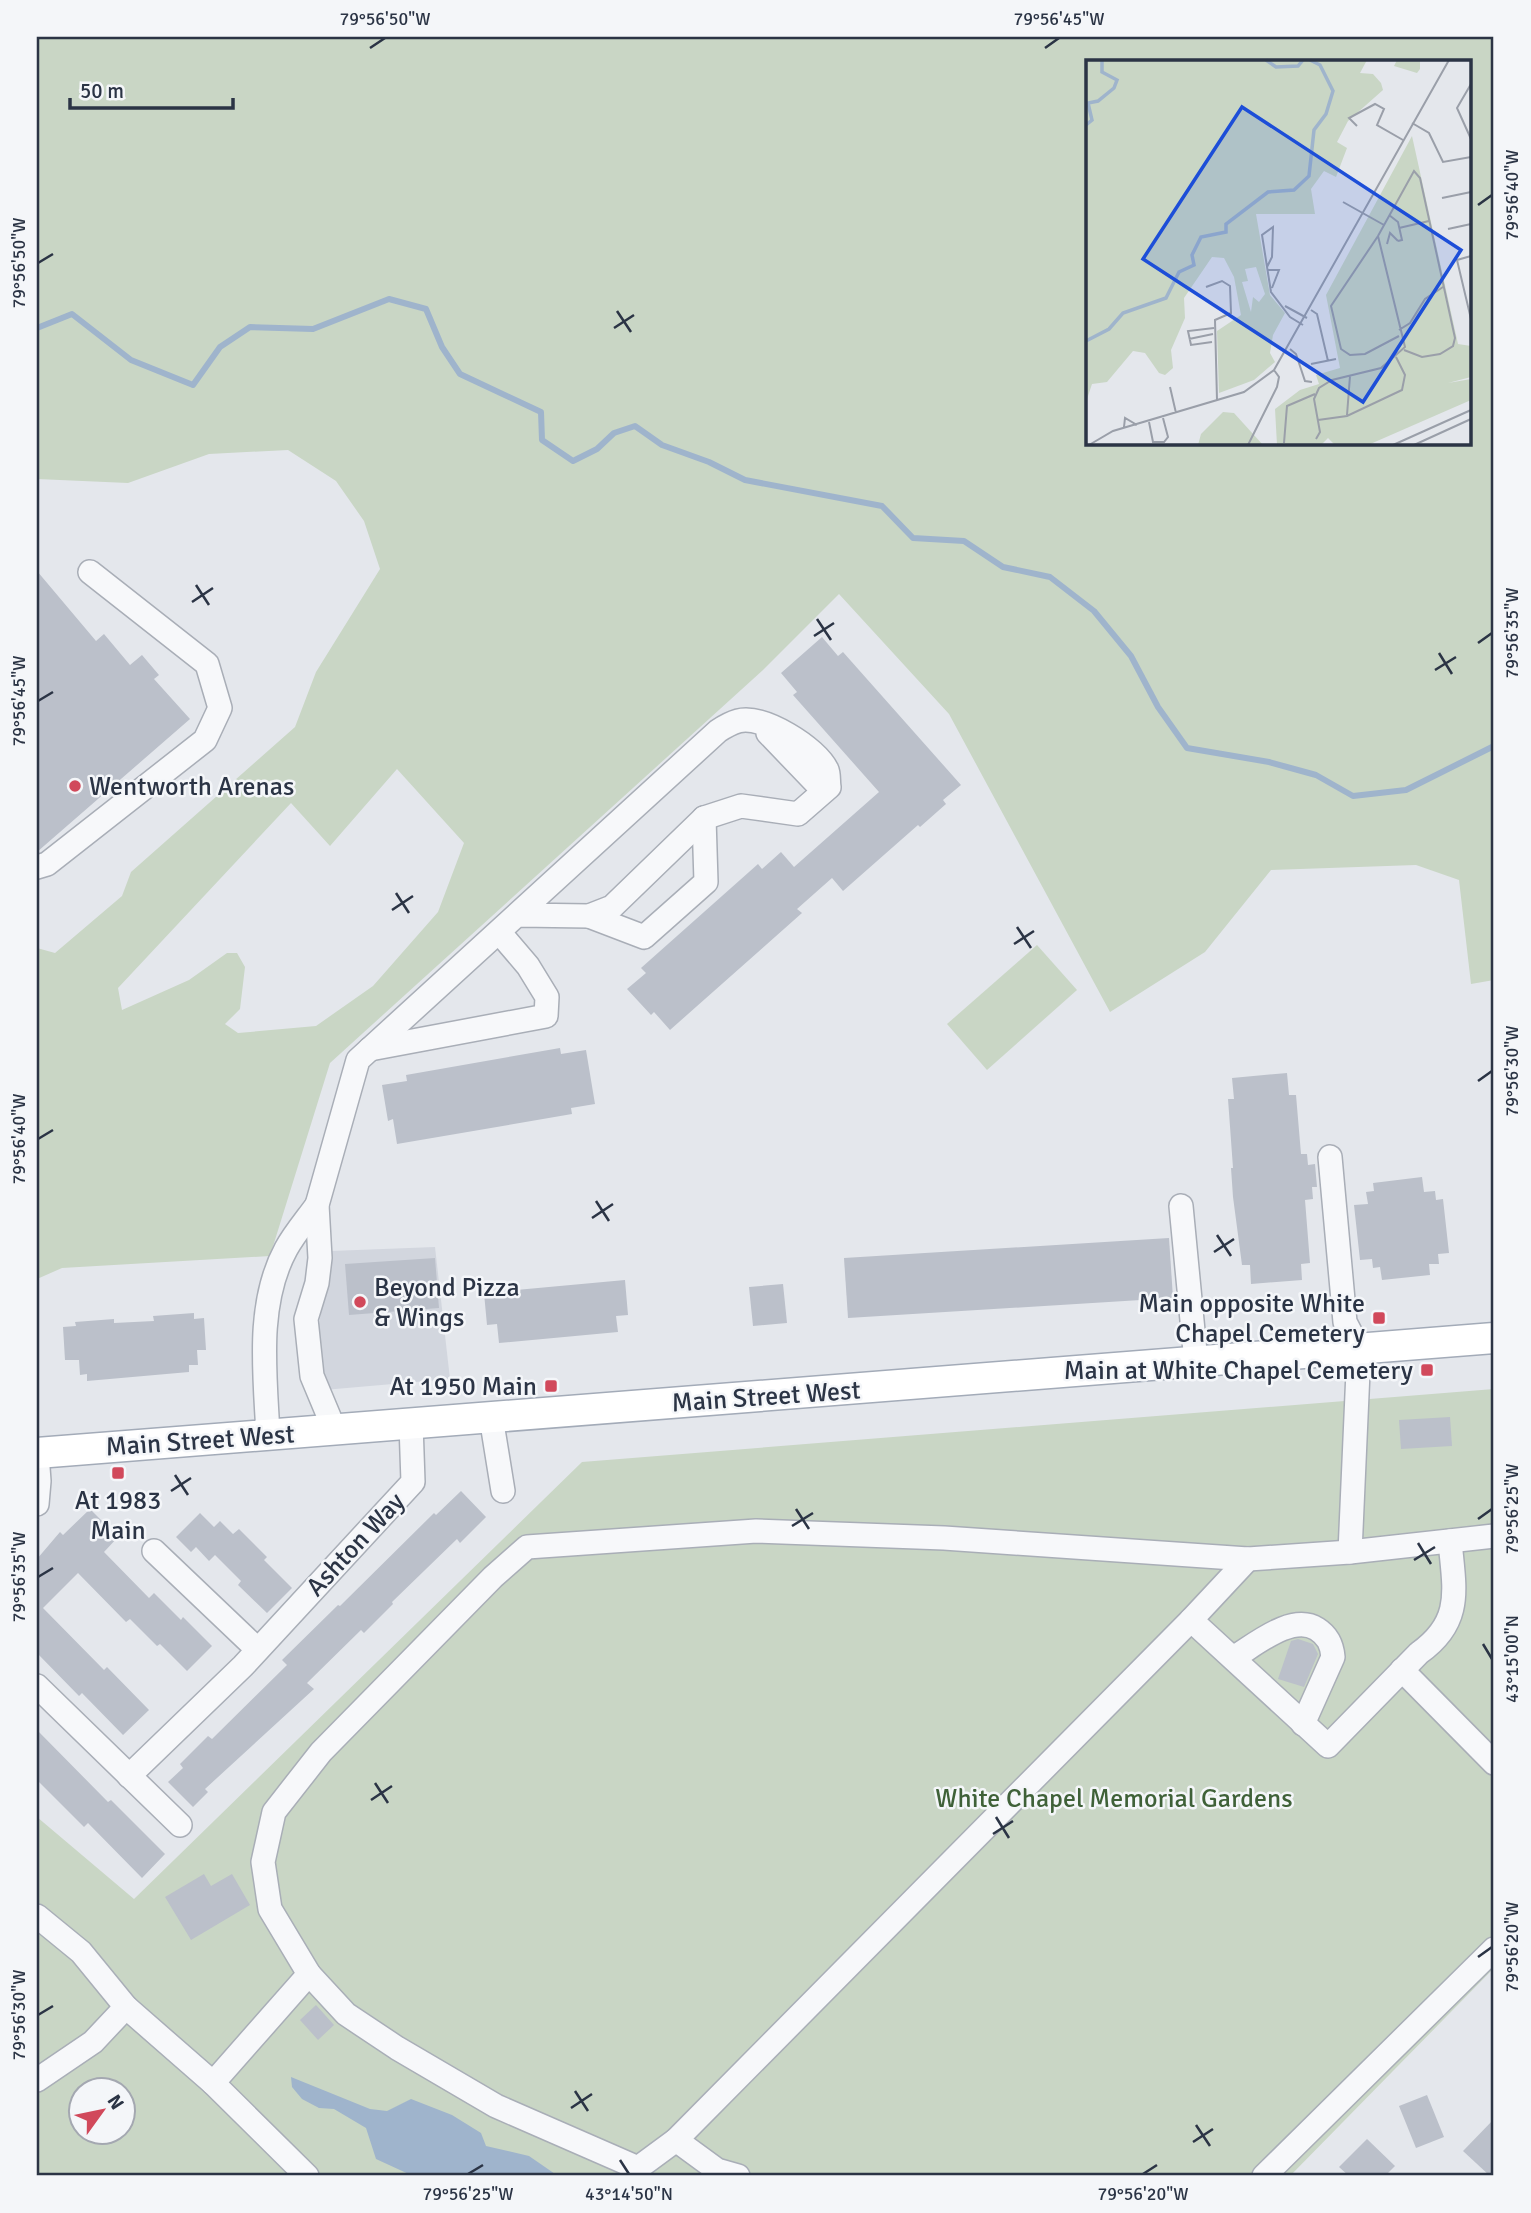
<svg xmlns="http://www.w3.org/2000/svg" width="1531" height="2213" font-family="Signika,sans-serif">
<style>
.built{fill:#d2d6de}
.green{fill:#c9d6c5;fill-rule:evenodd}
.water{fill:#9fb4cc}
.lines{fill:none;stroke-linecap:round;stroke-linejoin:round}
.stream{stroke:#9fb4cc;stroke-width:6}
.building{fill:#bbc0ca}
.minor-casing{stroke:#a9aeb7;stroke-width:26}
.major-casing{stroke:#a3abb8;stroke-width:33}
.minor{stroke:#f7f8fa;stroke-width:23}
.major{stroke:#fff;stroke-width:30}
.ticks{fill:none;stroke:#2b3445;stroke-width:2.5}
.poi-dot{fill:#d1495b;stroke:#f4f6f9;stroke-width:2.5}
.labels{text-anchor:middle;stroke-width:5;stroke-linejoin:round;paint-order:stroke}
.poi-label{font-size:26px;fill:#2b3445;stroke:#f4f6f9;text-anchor:end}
.street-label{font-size:26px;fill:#2b3445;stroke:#f4f6f9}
.park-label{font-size:26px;fill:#3f6138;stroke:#f4f6f9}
.inset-river{fill:none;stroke:#9fb4cc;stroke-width:3.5}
.inset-road{fill:none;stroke:#9a9fa9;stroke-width:2}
.view{fill:#1d4ed8;fill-opacity:0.15;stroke:#1d4ed8;stroke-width:3.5}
.inset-edge{fill:none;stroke:#2b3445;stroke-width:3.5}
.neatline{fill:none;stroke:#2b3445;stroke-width:2.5}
.ticks-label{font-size:18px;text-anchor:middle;fill:#2b3445}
</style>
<rect width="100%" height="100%" fill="#e4e7ec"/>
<polygon class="built" points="435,1247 450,1379 324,1390 318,1331 331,1251"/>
<g class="green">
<path d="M37 37H1494V980L1471 984 1459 880 1416 865 1271 870 1205 952 1110 1012 949 714 839 594 763 670 330 1063 270 1256 62 1268 37 1279V948L55 953 122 896 131 872 295 727 316 672 380 569 364 521 336 481 288 450 209 454 128 483 37 479ZM1088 61H1470V443H1088ZM397 769 464 843 438 912 373 986 316 1026 238 1033 225 1024 240 1009 245 967 237 953H227L189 980 122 1010 118 988 291 803 330 846Z"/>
<polygon points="1037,945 1077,990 987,1070 947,1024"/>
<path d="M1494 1389V1968L1290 2176H37V1817L134 1899 582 1462ZM80 2090H122V2132H80Z"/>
</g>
<polygon class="water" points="291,2077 370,2109 387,2111 411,2099 452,2115 481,2133 486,2146 529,2156 558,2176 413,2176 376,2159 366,2128 334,2109 319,2108 302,2099 292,2087"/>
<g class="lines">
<polyline class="stream" points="37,328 72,314 131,360 193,385 220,347 250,327 313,329 389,299 426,309 442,347 460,374 541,412 542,440 573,461 597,449 614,433 635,426 662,445 709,462 745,480 882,506 913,538 964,541 1003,567 1050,577 1094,611 1131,656 1158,707 1187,748 1269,762 1316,775 1353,796 1406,790 1494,746"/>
</g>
<g class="building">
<polygon points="37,571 96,641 104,634 130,665 142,655 159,675 154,679 190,719 37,852"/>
<polygon points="822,637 838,656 843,652 961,785 943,800 946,804 920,827 918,825 843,891 832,878 797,909 802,913 670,1030 654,1012 651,1015 627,989 646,973 641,968 758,864 762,869 781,852 794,867 879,792 793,695 797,692 781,673"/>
<polygon points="560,1048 561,1054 586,1050 595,1104 571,1108 572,1114 397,1144 393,1119 388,1121 382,1085 407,1081 406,1075"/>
<polygon points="1287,1073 1289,1095 1296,1095 1301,1154 1307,1154 1308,1165 1315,1164 1317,1187 1312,1187 1313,1199 1305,1200 1310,1263 1301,1264 1302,1280 1251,1284 1250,1265 1242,1265 1233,1197 1231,1168 1233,1168 1228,1099 1234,1099 1232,1078"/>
<polygon points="1422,1177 1424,1192 1435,1191 1436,1200 1443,1199 1449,1253 1438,1254 1439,1264 1429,1264 1430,1275 1382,1280 1380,1267 1373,1268 1372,1259 1360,1260 1354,1205 1368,1204 1366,1192 1374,1191 1373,1183"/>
<polygon points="1169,1238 1173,1298 848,1318 844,1258"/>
<polygon points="435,1258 439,1308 349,1315 345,1264"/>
<polygon points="625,1280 628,1315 616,1316 618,1332 499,1343 497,1324 487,1325 484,1293"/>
<polygon points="783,1284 787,1323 753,1326 749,1287"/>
<polygon points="194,1313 194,1319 204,1318 206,1350 197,1350 198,1365 189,1365 189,1372 87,1381 87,1374 80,1375 79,1360 65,1360 63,1327 76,1326 75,1322 114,1319 114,1323 154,1321 153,1316"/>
<polygon points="1450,1417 1452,1446 1401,1449 1399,1420"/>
<polygon points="461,1491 486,1517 460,1543 457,1539 392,1602 393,1604 364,1633 361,1630 307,1683 314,1689 205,1789 208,1792 193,1807 168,1782 183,1768 180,1764 208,1736 212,1739 287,1665 282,1660 338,1605 340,1606 434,1513 436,1515"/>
<polygon points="90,1509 118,1537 104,1552 149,1598 154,1593 181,1620 183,1617 212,1646 187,1671 160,1644 157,1646 130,1619 126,1622 78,1573 43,1608 104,1670 107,1667 149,1710 123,1735 82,1693 79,1696 37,1653 37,1559 60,1532 63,1535"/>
<polygon points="200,1513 214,1527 220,1521 233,1534 239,1529 267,1557 264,1560 292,1588 267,1613 238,1585 241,1581 215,1555 209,1561 196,1547 191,1552 176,1537"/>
<polygon points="1298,1639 1313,1644 1318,1654 1304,1687 1278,1679 1291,1641"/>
<polygon points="37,1730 108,1802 111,1800 165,1854 142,1878 88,1823 84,1827 37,1780"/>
<polygon points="204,1874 211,1886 232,1874 250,1905 191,1940 165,1897"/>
<polygon points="316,2005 334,2025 318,2040 300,2020"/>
<polygon points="1427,2095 1444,2137 1416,2148 1399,2106"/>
<polygon points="1494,2119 1494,2176 1490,2176 1463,2151"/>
<polygon points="1367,2139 1395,2166 1385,2176 1349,2176 1339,2167"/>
</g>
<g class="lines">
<g class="minor-casing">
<g id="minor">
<polyline points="768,733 817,784"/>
<polyline points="37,867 47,864 205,740 220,708 207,664 90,572"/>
<polyline points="589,916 644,937 706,882 704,818"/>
<polyline points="370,1049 546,1016 547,997 528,966 499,932"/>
<polyline points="1330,1157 1345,1322 1359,1349 1350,1552"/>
<polyline points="1181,1206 1196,1362"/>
<polyline points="491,1417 503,1491"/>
<path d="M335 1431 312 1376 306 1319 317 1283 320 1258 317 1205 358 1060 718 731C724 727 731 723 738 721 763 714 817 748 827 770 829 774 828 782 829 787L798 814 741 806 704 818 612 907 589 916 519 915"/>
<path d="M268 1434C265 1374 256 1304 286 1249 294 1234 307 1219 317 1205"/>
<polyline points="37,1454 39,1481 37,1504"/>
<polyline points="154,1551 257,1649"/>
<path d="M1191 1620 1328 1746 1419 1653C1464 1621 1454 1588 1450 1541"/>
<path d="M1233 1658C1255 1645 1292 1613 1317 1629 1328 1636 1332 1645 1333 1657L1303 1724"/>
<polyline points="1402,1670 1494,1763"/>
<polyline points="37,1686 180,1825"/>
<polyline points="129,1776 243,1666 413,1482 411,1424"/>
<polyline points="37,1916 81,1952 126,2007 213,2083 307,2176"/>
<polyline points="37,2080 93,2042 126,2007"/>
<polyline points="213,2083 309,1974"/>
<polyline points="676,2140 717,2170 738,2176"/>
<polyline points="638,2168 496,2106 397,2048 346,2014 309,1974 270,1909 263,1862 274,1812 321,1752 493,1577 527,1547 756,1531 944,1538 1248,1559 1350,1552 1494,1536"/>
<polyline points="634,2176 638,2168 676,2140 1191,1620 1248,1559"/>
<polyline points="1264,2176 1494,1949"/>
</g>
</g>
<g class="major-casing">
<polyline id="major" points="37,1453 1494,1338"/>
</g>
<use href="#minor" class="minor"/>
<use href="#major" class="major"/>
</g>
<path class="ticks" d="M370 48 385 38M1045 48 1059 38M1478 205 1492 195M38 263 53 254M617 311 631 332M614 328 634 315M196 585 209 605M192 602 213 588M817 619 831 640M814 636 834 623M1478 643 1492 633M1439 653 1452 674M1435 670 1456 657M38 701 53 692M396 893 409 913M392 910 413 896M1017 927 1031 948M1014 944 1034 931M1478 1081 1492 1071M38 1139 53 1130M596 1201 609 1221M592 1218 613 1204M1217 1235 1231 1256M1214 1252 1234 1239M175 1475 188 1495M171 1491 191 1478M796 1509 809 1529M1478 1519 1492 1509M792 1526 813 1513M1418 1543 1431 1564M1414 1560 1435 1547M38 1577 53 1568M1483 1644 1492 1659M375 1783 388 1803M371 1800 392 1786M996 1817 1009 1838M993 1834 1013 1821M1478 1957 1492 1947M38 2015 53 2006M575 2091 588 2111M571 2108 592 2094M1196 2125 1210 2146M1193 2142 1213 2129M620 2160 629 2174M468 2174 483 2165M1143 2174 1157 2165"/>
<g class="poi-dot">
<circle cx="75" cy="786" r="7"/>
<circle cx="360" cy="1302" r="7"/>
<rect x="1372" y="1311" width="14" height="14" rx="3.5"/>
<rect x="1420" y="1363" width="14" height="14" rx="3.5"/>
<rect x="544" y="1379" width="14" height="14" rx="3.5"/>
<rect x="111" y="1466" width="14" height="14" rx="3.5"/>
</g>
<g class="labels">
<g class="poi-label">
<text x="89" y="795" text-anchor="start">Wentworth Arenas</text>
<text x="374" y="1296" text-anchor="start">Beyond Pizza<tspan x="374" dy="30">&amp; Wings</tspan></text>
<text x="1365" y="1312">Main opposite White<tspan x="1365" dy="30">Chapel Cemetery</tspan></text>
<text x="1413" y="1379">Main at White Chapel Cemetery</text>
<text x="537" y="1395">At 1950 Main</text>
<text x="118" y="1509" text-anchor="middle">At 1983<tspan x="118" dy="30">Main</tspan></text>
</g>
<g class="street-label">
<text transform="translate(766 1396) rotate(-4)" y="9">Main Street West</text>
<text transform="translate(200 1440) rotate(-4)" y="9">Main Street West</text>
<text transform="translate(355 1544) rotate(-47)" y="9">Ashton Way</text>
</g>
<g class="park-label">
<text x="1114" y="1807">White Chapel Memorial Gardens</text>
</g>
</g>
<g transform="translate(1086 60)">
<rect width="385" height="385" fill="#e4e7ec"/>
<path d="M0 0H281L274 13 287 14 295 23 297 30 262 61 251 82 261 88 250 117 238 111 225 129 229 154H170L184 235 199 253 187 275 184 293 189 302 168 320 133 333 131 271 155 255 148 217 138 198 126 197 98 238 99 258 85 290 87 308 79 315 73 313 59 293 47 291 21 322 6 324 0 342ZM170 207 179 234 173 242 167 237 165 252 156 222 162 221 159 209ZM311 0H334V9L331 13 308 6ZM326 76 372 284 385 286V317L362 323 385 319V340L282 385H249L242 378 235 385H191L189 349 214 330 233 324 230 315 254 308 240 235ZM137 352 148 353 177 385H112L115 374Z" fill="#c9d6c5" fill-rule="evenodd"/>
<path class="inset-river" d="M180 0 190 7 212 6 217 0M0 65 6 60 2 43 12 41 28 28 31 20 16 12V0M0 281 23 269 37 253 80 238 93 212 108 205 106 195 115 177 140 172V164L182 132 208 130 223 116 228 70 240 54 247 31 234 5 224 0"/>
<path class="inset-road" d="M385 24 371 48 385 79M326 63 343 73 357 102 385 97M271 66 263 58 289 44 298 49 291 65 317 80M356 138 385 132M257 142 298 165M303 155 312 162 316 180 312 181M313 168 343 161M362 169 385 164M301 184 304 173 312 181M385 196 371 200 385 259M181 207 186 197 187 167 176 175 185 232 204 257 217 265M182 210H193L186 228M120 227 136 221 144 226 145 253 129 260 131 340M199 246 221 258M225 250 231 254 242 301M313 270 324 263 339 239 357 227M313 276 279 294 264 295 255 289 245 246 292 176 328 111 334 118 369 278 367 286 354 294 336 297 318 290M103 279 127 274M126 282 105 285 102 271 128 268M204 289 210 294 219 321 226 322M225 304 250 299M84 327 90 353M261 355 264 316M232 360 261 356 316 330 319 315 310 297M63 362 67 382H78L82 377 77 358M38 367 39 358 51 365M230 379 234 372 228 339 233 328 246 320 295 308 319 287 292 176M198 383 201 346 229 334M3 385 27 371 158 332 188 310 363 0M162 385 191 327 193 317 188 310M307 385 385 350M328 385 385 359"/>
<path class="view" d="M156 47 375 190 277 342 57 199Z"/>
<rect width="385" height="385" class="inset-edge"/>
</g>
<rect width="1531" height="2213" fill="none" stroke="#f4f6f9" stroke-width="77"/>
<g transform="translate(102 2111) rotate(57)"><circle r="33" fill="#f4f6f9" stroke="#a4a8b1" stroke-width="2"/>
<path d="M0-5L12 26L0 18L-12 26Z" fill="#d1495b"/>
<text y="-10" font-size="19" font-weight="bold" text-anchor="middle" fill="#2b3445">N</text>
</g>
<path d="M70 98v10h163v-10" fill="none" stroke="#2b3445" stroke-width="3.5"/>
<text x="80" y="98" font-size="21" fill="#2b3445" stroke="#f4f6f9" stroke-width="5" paint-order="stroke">50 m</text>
<rect x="38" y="38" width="1454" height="2136" class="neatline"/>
<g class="ticks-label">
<text x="385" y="25">79°56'50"W</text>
<text x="1059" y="25">79°56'45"W</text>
<text transform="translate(1512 195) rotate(-90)" y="6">79°56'40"W</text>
<text transform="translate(19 263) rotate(-90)" y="6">79°56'50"W</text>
<text transform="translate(1512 633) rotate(-90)" y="6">79°56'35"W</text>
<text transform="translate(19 701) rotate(-90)" y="6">79°56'45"W</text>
<text transform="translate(1512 1071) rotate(-90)" y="6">79°56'30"W</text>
<text transform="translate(19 1139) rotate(-90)" y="6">79°56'40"W</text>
<text transform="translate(1512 1509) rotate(-90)" y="6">79°56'25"W</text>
<text transform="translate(19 1577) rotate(-90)" y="6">79°56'35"W</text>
<text transform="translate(1512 1659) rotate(-90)" y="6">43°15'00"N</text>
<text transform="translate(1512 1947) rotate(-90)" y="6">79°56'20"W</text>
<text transform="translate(19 2015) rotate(-90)" y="6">79°56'30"W</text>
<text x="468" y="2200">79°56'25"W</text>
<text x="629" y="2200">43°14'50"N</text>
<text x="1143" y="2200">79°56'20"W</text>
</g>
</svg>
